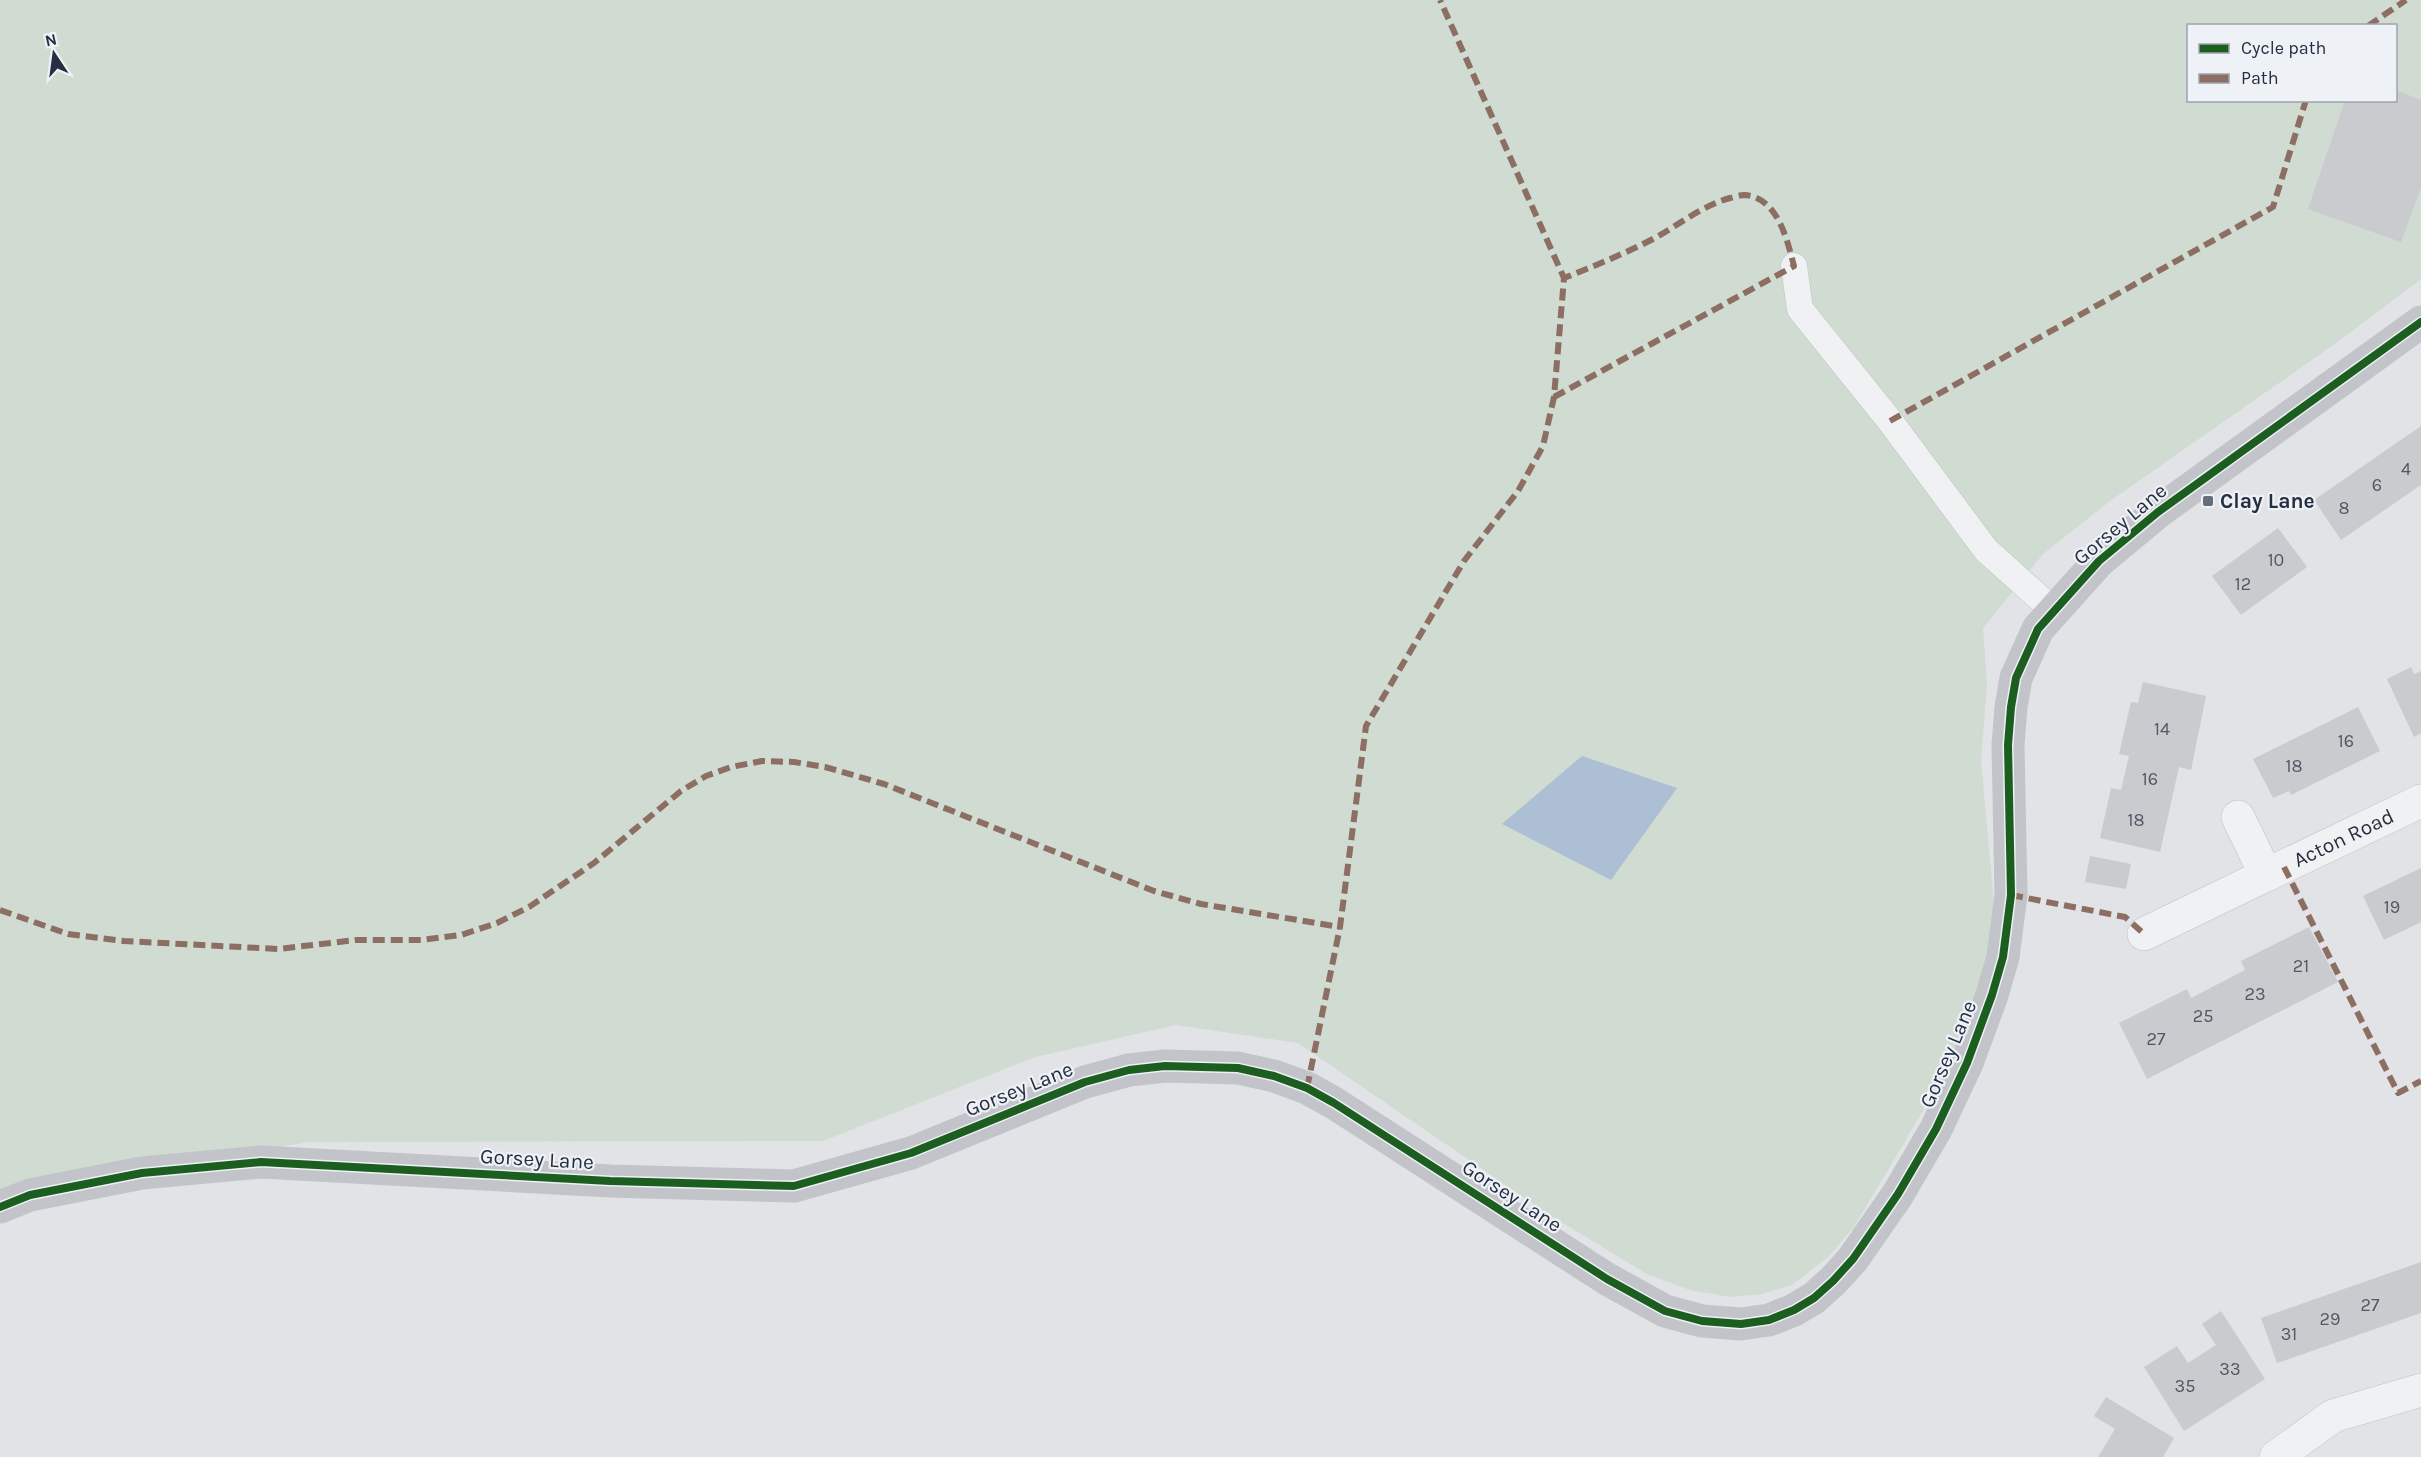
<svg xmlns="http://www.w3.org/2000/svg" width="2421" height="1457" font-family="Karla,sans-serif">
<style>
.green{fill:#d0dbd1;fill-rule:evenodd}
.water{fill:#acbfd4}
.building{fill:#c9cbce}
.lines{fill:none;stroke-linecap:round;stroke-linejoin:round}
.lane-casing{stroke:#bfc1c4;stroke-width:27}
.street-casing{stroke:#bfc1c4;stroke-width:34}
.lane{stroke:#f0f1f3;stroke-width:26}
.street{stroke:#f0f1f3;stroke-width:33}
.secondary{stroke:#c2c4c9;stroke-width:33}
.quiet{stroke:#8d6e63;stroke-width:6;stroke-dasharray:12 6;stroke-linecap:butt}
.cycleway-casing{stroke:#eef1f6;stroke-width:11}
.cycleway{stroke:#1b5e20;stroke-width:8}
.poi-dot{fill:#676e7b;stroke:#eef1f6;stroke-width:2}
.labels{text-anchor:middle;stroke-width:4.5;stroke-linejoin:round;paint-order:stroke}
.number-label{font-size:18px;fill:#505765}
.poi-label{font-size:21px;font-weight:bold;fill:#262f41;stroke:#eef1f6;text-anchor:start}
.street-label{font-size:21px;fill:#262f41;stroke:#eef1f6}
</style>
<rect width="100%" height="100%" fill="#e1e3e6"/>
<path class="green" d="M0 0H2421V279L2339 341 2110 501 2043 554 1983 628 1987 685 1981 761 1994 904 1988 959 1952 1062 1854 1227 1828 1257 1792 1285 1762 1294 1731 1297 1690 1290 1647 1274 1548 1214 1298 1043 1176 1025 1035 1057 823 1141 310 1142 0 1189ZM2188 26H2396V100H2188Z"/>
<polygon class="water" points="1582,756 1677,788 1611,880 1502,824"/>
<g class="building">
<polygon points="2396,90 2421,100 2421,188 2401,242 2308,209 2345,100 2396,100"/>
<polygon points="2421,426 2421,485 2341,540 2314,500"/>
<polygon points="2278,528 2307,567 2241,615 2212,576"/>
<polygon points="2411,667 2414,674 2421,671 2421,733 2414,737 2387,679"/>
<polygon points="2143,682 2206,696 2191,770 2179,767 2160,852 2100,838 2111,788 2121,790 2129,756 2119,754 2131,702 2138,703"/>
<polygon points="2358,707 2380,751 2291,795 2289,791 2273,798 2253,759"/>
<polygon points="2090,856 2131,864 2126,889 2085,882"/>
<polygon points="2421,868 2421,922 2384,940 2363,896"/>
<polygon points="2309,927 2338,982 2147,1079 2119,1023 2187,989 2191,998 2245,970 2241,961"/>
<polygon points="2421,1262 2421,1313 2277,1363 2261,1318"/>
<polygon points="2221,1311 2265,1379 2184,1431 2144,1367 2177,1346 2188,1363 2216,1345 2202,1324"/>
<polygon points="2106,1397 2174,1438 2163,1457 2098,1457 2115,1429 2094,1416"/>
</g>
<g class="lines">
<g class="lane-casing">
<polyline id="lane" points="1794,266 1800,309 1890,421 1986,550 2053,610"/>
</g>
<g class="street-casing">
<g id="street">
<path id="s1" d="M2266 875 2421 801"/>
<polyline points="2144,934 2266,875 2238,817"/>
<polyline points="2276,1457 2333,1416 2421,1390"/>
</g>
</g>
<use href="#lane" class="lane"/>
<use href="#street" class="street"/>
<polyline class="secondary" points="0,1207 30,1195 142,1173 261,1162 610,1181 794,1186 911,1153 1085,1082 1129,1070 1165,1066 1238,1068 1274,1076 1307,1088 1334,1103 1607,1279 1665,1311 1702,1321 1741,1324 1769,1320 1794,1310 1814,1298 1833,1281 1853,1259 1898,1194 1936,1129 1967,1063 1992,995 2003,957 2011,895 2008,745 2011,707 2016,678 2038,629 2099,561 2158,512 2421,322"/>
<g class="quiet">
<polyline points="2368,26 2406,0"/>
<path d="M1554 397 1794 266C1787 240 1778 197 1744 195 1740 195 1734 197 1730 198 1701 206 1679 225 1653 239 1624 254 1594 266 1564 278"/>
<polyline points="1890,421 2273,207 2306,100"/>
<polyline points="2284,867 2398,1093 2421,1081"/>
<polyline points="2011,895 2125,917 2144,934"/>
<polyline points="0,910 68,934 124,941 278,949 356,940 421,940 461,935 497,923 529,907 594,863 681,791 706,776 731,767 762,761 794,762 825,767 884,784 1154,891 1201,904 1340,927"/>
<polyline points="1307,1088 1340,927 1366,726 1464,561 1518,491 1543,446 1554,397 1564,278 1440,0"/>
</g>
<g class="cycleway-casing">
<polyline id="cycleway" points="0,1207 30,1195 142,1173 261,1162 610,1181 794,1186 911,1153 1085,1082 1129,1070 1165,1066 1238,1068 1274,1076 1307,1088 1334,1103 1607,1279 1665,1311 1702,1321 1741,1324 1769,1320 1794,1310 1814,1298 1833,1281 1853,1259 1898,1194 1936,1129 1967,1063 1992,995 2003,957 2011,895 2008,745 2011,707 2016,678 2038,629 2099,561 2158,512 2421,322"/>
</g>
<use href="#cycleway" class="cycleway"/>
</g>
<rect class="poi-dot" x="2202" y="495" width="12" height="12" rx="3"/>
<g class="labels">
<g class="number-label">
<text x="2406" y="475">4</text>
<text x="2377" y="491">6</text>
<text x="2344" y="514">8</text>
<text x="2276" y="566">10</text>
<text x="2243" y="590">12</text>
<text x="2162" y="735">14</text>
<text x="2346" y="747">16</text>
<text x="2294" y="772">18</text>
<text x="2150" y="785">16</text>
<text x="2136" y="826">18</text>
<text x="2392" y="913">19</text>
<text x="2301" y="972">21</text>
<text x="2255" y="1000">23</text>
<text x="2203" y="1022">25</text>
<text x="2156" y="1045">27</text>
<text x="2370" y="1311">27</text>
<text x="2330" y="1325">29</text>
<text x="2289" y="1340">31</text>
<text x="2230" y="1375">33</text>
<text x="2185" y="1392">35</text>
</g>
<g class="poi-label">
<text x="2220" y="508">Clay Lane</text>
</g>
<g class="street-label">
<text transform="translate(2120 524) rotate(-40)" y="7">Gorsey Lane</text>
<text dy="7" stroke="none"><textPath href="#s1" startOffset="86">Acton Road</textPath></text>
<text transform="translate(1948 1054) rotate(-67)" y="7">Gorsey Lane</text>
<text transform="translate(1019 1089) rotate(-22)" y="7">Gorsey Lane</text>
<text transform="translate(537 1159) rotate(3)" y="7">Gorsey Lane</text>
<text transform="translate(1512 1196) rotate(33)" y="7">Gorsey Lane</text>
</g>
</g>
<rect x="2187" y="24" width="210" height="78" fill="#eef1f6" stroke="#9ea3ae" stroke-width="1.5"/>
<rect x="2199" y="44" width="30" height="9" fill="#1b5e20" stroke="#9ea3ae" stroke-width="1.5"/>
<text x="2241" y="54" font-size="18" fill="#262f41">Cycle path</text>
<rect x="2199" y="74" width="30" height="9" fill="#8d6e63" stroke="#9ea3ae" stroke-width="1.5"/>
<text x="2241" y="84" font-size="18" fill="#262f41">Path</text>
<g transform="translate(54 54) rotate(347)" stroke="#eef1f6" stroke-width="4.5" paint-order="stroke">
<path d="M0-4.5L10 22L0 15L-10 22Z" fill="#262f41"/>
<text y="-9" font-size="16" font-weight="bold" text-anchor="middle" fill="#262f41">N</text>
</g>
</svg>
